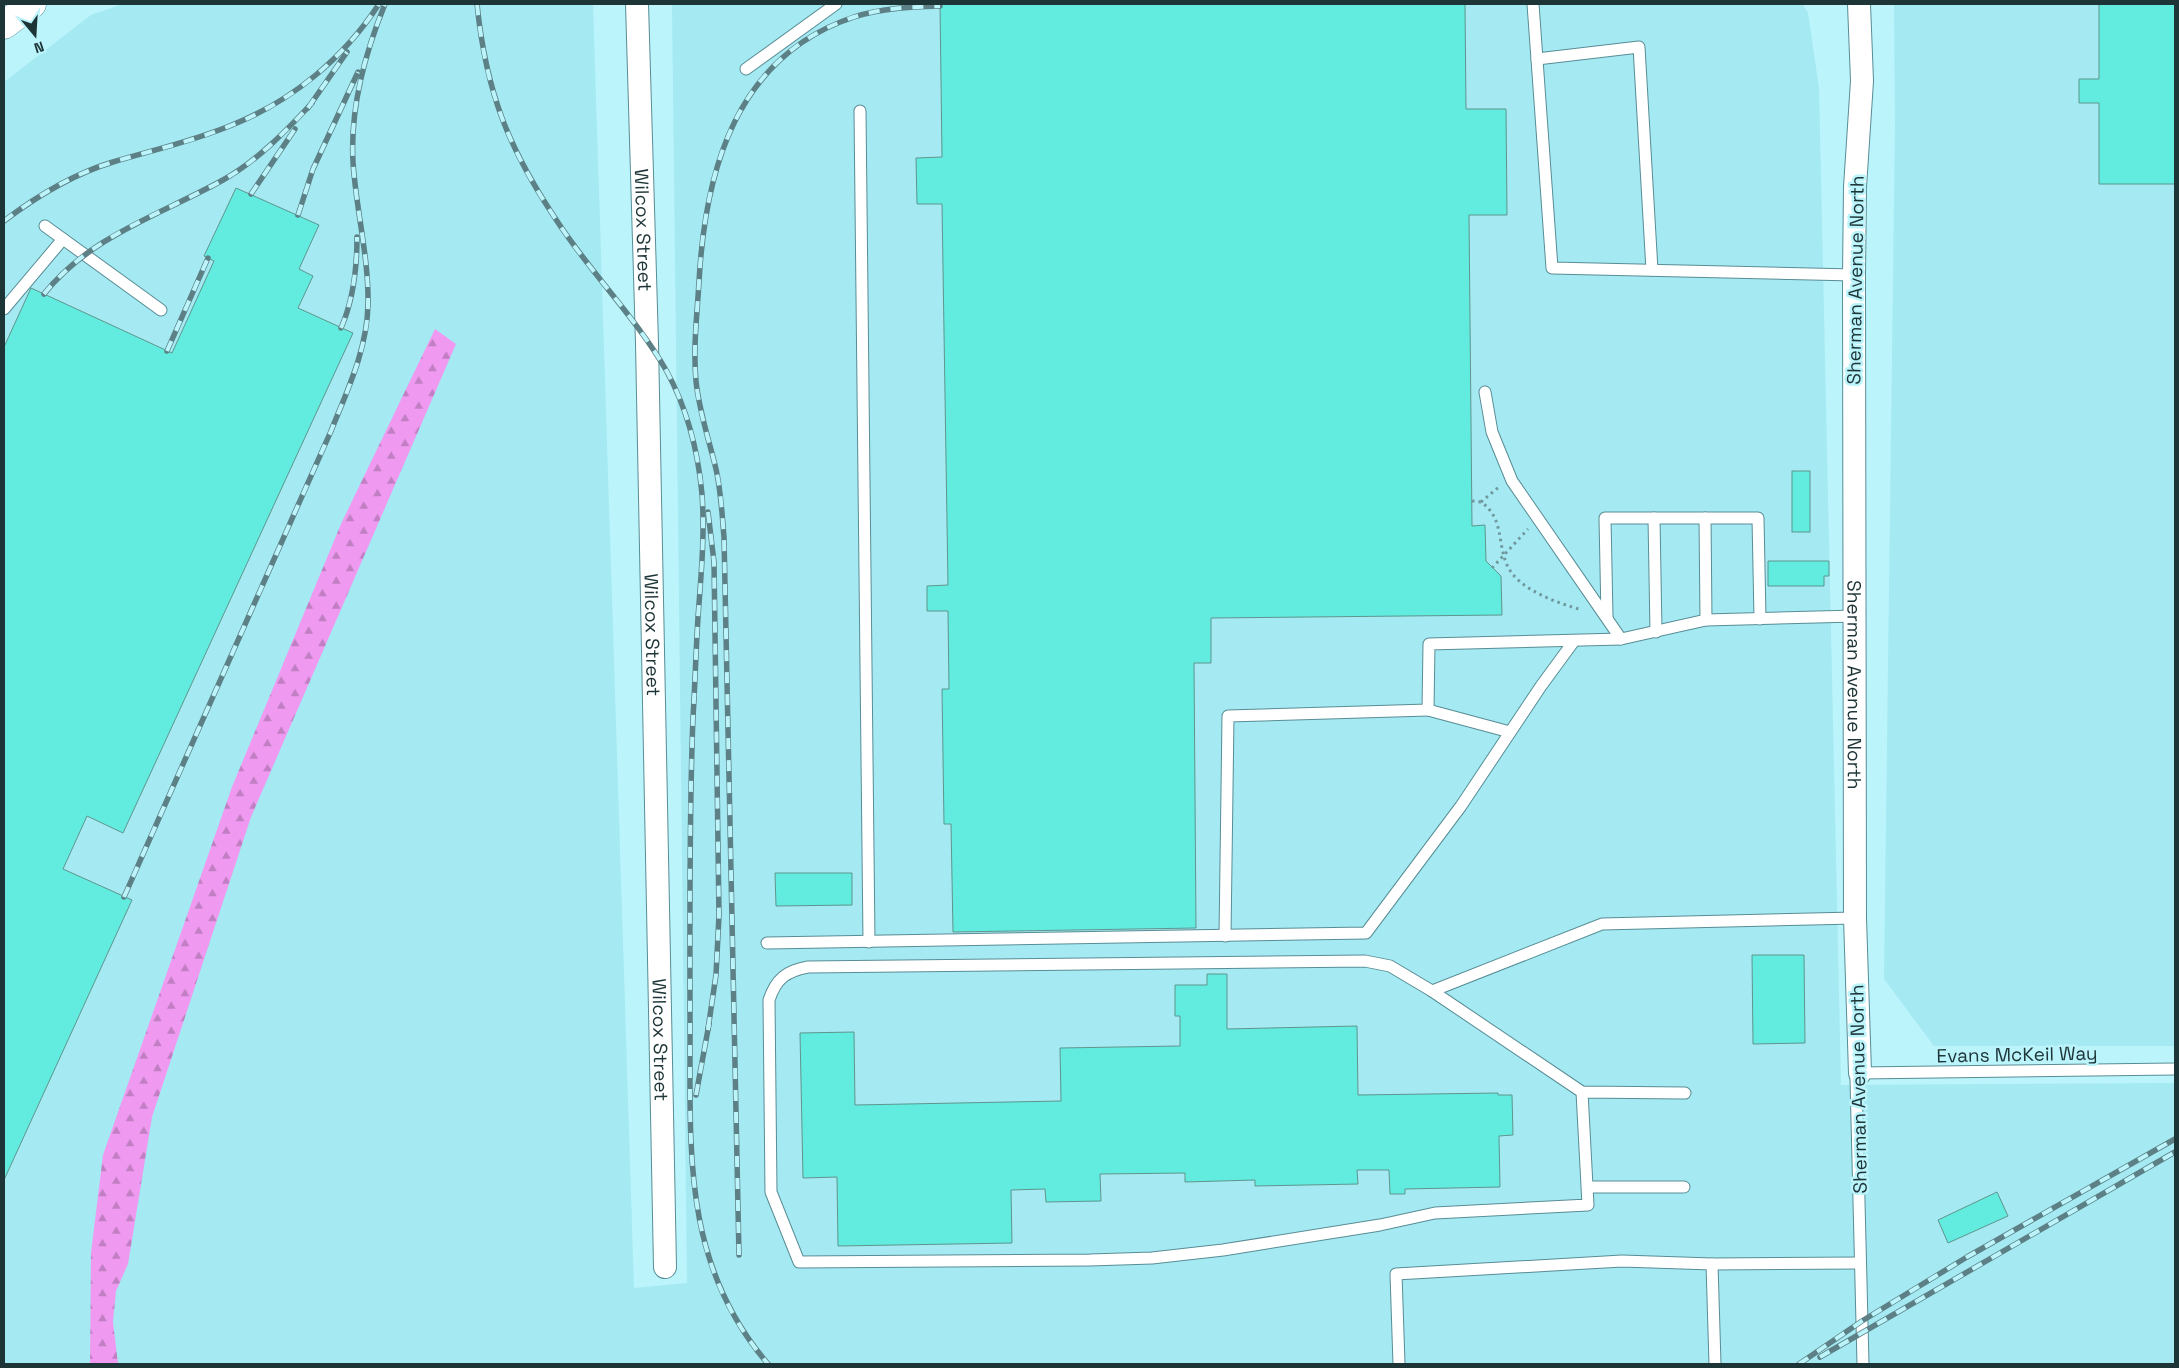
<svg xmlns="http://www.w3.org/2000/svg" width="2179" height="1368" font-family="'Space Grotesk',sans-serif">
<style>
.built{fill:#a5e9f2}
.forest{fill:url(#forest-firs)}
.building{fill:#61ecdf;stroke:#5f958e}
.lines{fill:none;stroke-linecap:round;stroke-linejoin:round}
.service-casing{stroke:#588d95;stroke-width:13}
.minor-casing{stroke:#588d95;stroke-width:24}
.tertiary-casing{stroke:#588d95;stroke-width:29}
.path{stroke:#6f989d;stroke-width:3;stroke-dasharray:2.5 4;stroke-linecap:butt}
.service{stroke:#fff;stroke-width:11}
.minor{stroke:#fff;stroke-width:22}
.tertiary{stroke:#fff;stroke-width:28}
.rail-casing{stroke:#5c8085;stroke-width:5.5}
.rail{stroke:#bbf4fb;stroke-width:4;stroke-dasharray:11;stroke-linecap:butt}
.labels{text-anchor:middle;stroke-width:5;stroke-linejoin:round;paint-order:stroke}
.street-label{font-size:19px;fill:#1e3538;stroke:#bbf4fb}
</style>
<defs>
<pattern id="forest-firs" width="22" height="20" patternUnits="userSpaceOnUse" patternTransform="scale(1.25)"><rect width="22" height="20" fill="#ef9af0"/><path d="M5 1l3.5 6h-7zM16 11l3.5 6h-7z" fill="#c17ec3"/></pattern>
</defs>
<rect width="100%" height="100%" fill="#bbf4fb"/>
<g class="built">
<polygon points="123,4 593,4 634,1288 687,1283 672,4 1802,4 1808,13 1819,88 1841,1085 2175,1083 2175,1364 4,1364 4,82 91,15"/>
<polygon points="1894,4 2175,4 2175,1046 1934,1046 1884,979 1895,124"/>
</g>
<polygon class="forest" points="435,329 456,344 251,817 152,1117 128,1264 116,1291 113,1322 118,1364 90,1364 91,1253 103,1155 232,787 341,524"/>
<g class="building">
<polygon points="940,4 1465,4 1466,109 1506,109 1507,215 1469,215 1472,526 1485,525 1486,561 1501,576 1502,615 1211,618 1211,663 1194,663 1196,928 953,932 951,824 944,824 942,689 949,689 948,611 927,611 927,586 948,585 942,204 917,204 916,158 942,157"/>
<polygon points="2099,4 2175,4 2175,184 2099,184 2099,103 2079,103 2079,79 2099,79"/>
<polygon points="236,188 319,225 299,269 313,276 298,308 353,333 123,833 87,816 63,869 132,900 4,1180 4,347 31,288 172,353 214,261 204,256"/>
<rect x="1792" y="471" width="18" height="61"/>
<polygon points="1768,561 1829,561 1829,576 1824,576 1824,586 1768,586"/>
<polygon points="775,873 852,873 852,905 776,906"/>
<polygon points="1752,955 1804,955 1805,1043 1753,1044"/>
<polygon points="1207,974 1227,974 1227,1029 1357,1026 1358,1095 1498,1093 1498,1095 1512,1095 1513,1135 1499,1136 1500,1187 1405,1189 1405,1194 1390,1194 1389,1170 1357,1170 1358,1184 1255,1186 1255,1180 1185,1182 1185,1173 1100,1174 1101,1201 1046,1202 1045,1189 1011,1190 1012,1243 838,1246 837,1177 803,1178 800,1033 854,1032 855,1105 1061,1101 1060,1048 1180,1046 1180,1016 1175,1016 1175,985 1207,985"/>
<polygon points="1997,1192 2008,1216 1948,1243 1938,1220"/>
</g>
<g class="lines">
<g class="service-casing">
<g id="service">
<polyline points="1533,4 1552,268 1854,275"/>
<polyline points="1537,59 1639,47 1652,270"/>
<polyline points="746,69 836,4"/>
<polyline points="860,111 869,942"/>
<polyline points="45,226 161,310"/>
<polyline points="4,309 63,239"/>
<polyline points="1485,392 1492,432 1512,481 1621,639"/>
<polyline points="1654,518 1656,632"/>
<polyline points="1705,518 1706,620"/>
<polyline points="1607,617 1605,518 1758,518 1760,619"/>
<polyline points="1428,710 1510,732"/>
<polyline points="1225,936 1228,716 1428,710 1429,644 1621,639 1706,620 1855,616"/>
<polyline points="767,943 1366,933 1461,806 1541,686 1574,641"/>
<polyline points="1432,991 1602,924 1855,918"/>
<path d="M1582 1092 1588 1205 1435 1213 1380 1225 1223 1250 1152 1258 1090 1260 799 1262 771 1192 769 1000C776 979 786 971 808 967L1365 961 1390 966 1432 991 1582 1092 1685 1093"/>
<polyline points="1588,1187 1684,1187"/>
<polyline points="1712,1264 1715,1364"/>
<polyline points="1399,1364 1396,1274 1622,1261 1712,1264 1860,1263"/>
<polyline points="1863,1364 1856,1079 1860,1073 2175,1069"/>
</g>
</g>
<g class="minor-casing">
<g id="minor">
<path id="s1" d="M637 4 647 343 665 1267"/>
<path id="s2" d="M1859 4 1862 81 1855 187 1854 275 1855 918 1860 1073"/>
</g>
</g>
<g class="tertiary-casing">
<polyline id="tertiary" points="4,25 32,4"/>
</g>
<g class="path">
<path d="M1472 501 1481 502C1504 518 1497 542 1507 565 1518 590 1558 603 1582 610"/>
<polyline points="1481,502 1500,486"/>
<polyline points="1492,568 1528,529"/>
</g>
<use href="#service" class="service"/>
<use href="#minor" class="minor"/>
<use href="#tertiary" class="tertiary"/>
<g class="rail-casing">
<g id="rail">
<path d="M477 4C486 93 509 150 559 224 592 274 636 318 666 370 687 408 698 451 702 494 705 535 701 576 698 617 696 650 695 684 693 718 689 817 690 915 690 1014 691 1143 679 1260 768 1364"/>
<polyline points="308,108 347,52"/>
<polyline points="251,194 295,129"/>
<polyline points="298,215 313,169 358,72"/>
<path d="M4 221C37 196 73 174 113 162 153 150 194 141 232 125 292 101 344 58 379 4"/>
<path d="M44 294C90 236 160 215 223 180 257 161 286 131 312 103"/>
<path d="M341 328C353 301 357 266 357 237"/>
<polyline points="167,351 208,258"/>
<polyline points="708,512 714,562 719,915 716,975 708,1029"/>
<path d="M124 897 331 431C347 391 367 350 368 305 369 257 356 210 353 162 350 108 365 53 385 4"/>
<polyline points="696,1095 709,1024"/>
<path d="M739 1255 724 537C722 514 721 491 716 469 709 440 699 411 696 381 693 348 697 315 699 282 705 170 736 56 854 17 882 8 911 7 940 6"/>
<polyline points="1820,1357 2175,1152"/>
<polyline points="1799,1364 1862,1321 1967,1257 2175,1139"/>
</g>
</g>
<use href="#rail" class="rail"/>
</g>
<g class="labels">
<g class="street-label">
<text dy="7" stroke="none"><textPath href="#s1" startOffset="226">Wilcox Street</textPath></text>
<text transform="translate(1855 280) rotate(-89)" y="7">Sherman Avenue North</text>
<text dy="7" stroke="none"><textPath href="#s1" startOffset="631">Wilcox Street</textPath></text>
<text dy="7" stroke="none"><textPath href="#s2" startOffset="681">Sherman Avenue North</textPath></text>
<text dy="7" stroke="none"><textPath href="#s1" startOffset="1036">Wilcox Street</textPath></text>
<text transform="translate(2017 1054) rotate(-1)" y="7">Evans McKeil Way</text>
<text transform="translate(1858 1089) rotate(-91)" y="7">Sherman Avenue North</text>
</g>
</g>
<rect width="2179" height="1368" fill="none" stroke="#1e3538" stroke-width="10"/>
<g transform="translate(35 35) rotate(162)" stroke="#bbf4fb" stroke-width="4" paint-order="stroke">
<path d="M0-4L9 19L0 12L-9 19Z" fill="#1e3538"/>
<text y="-8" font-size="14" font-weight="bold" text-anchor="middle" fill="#1e3538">N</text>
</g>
</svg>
